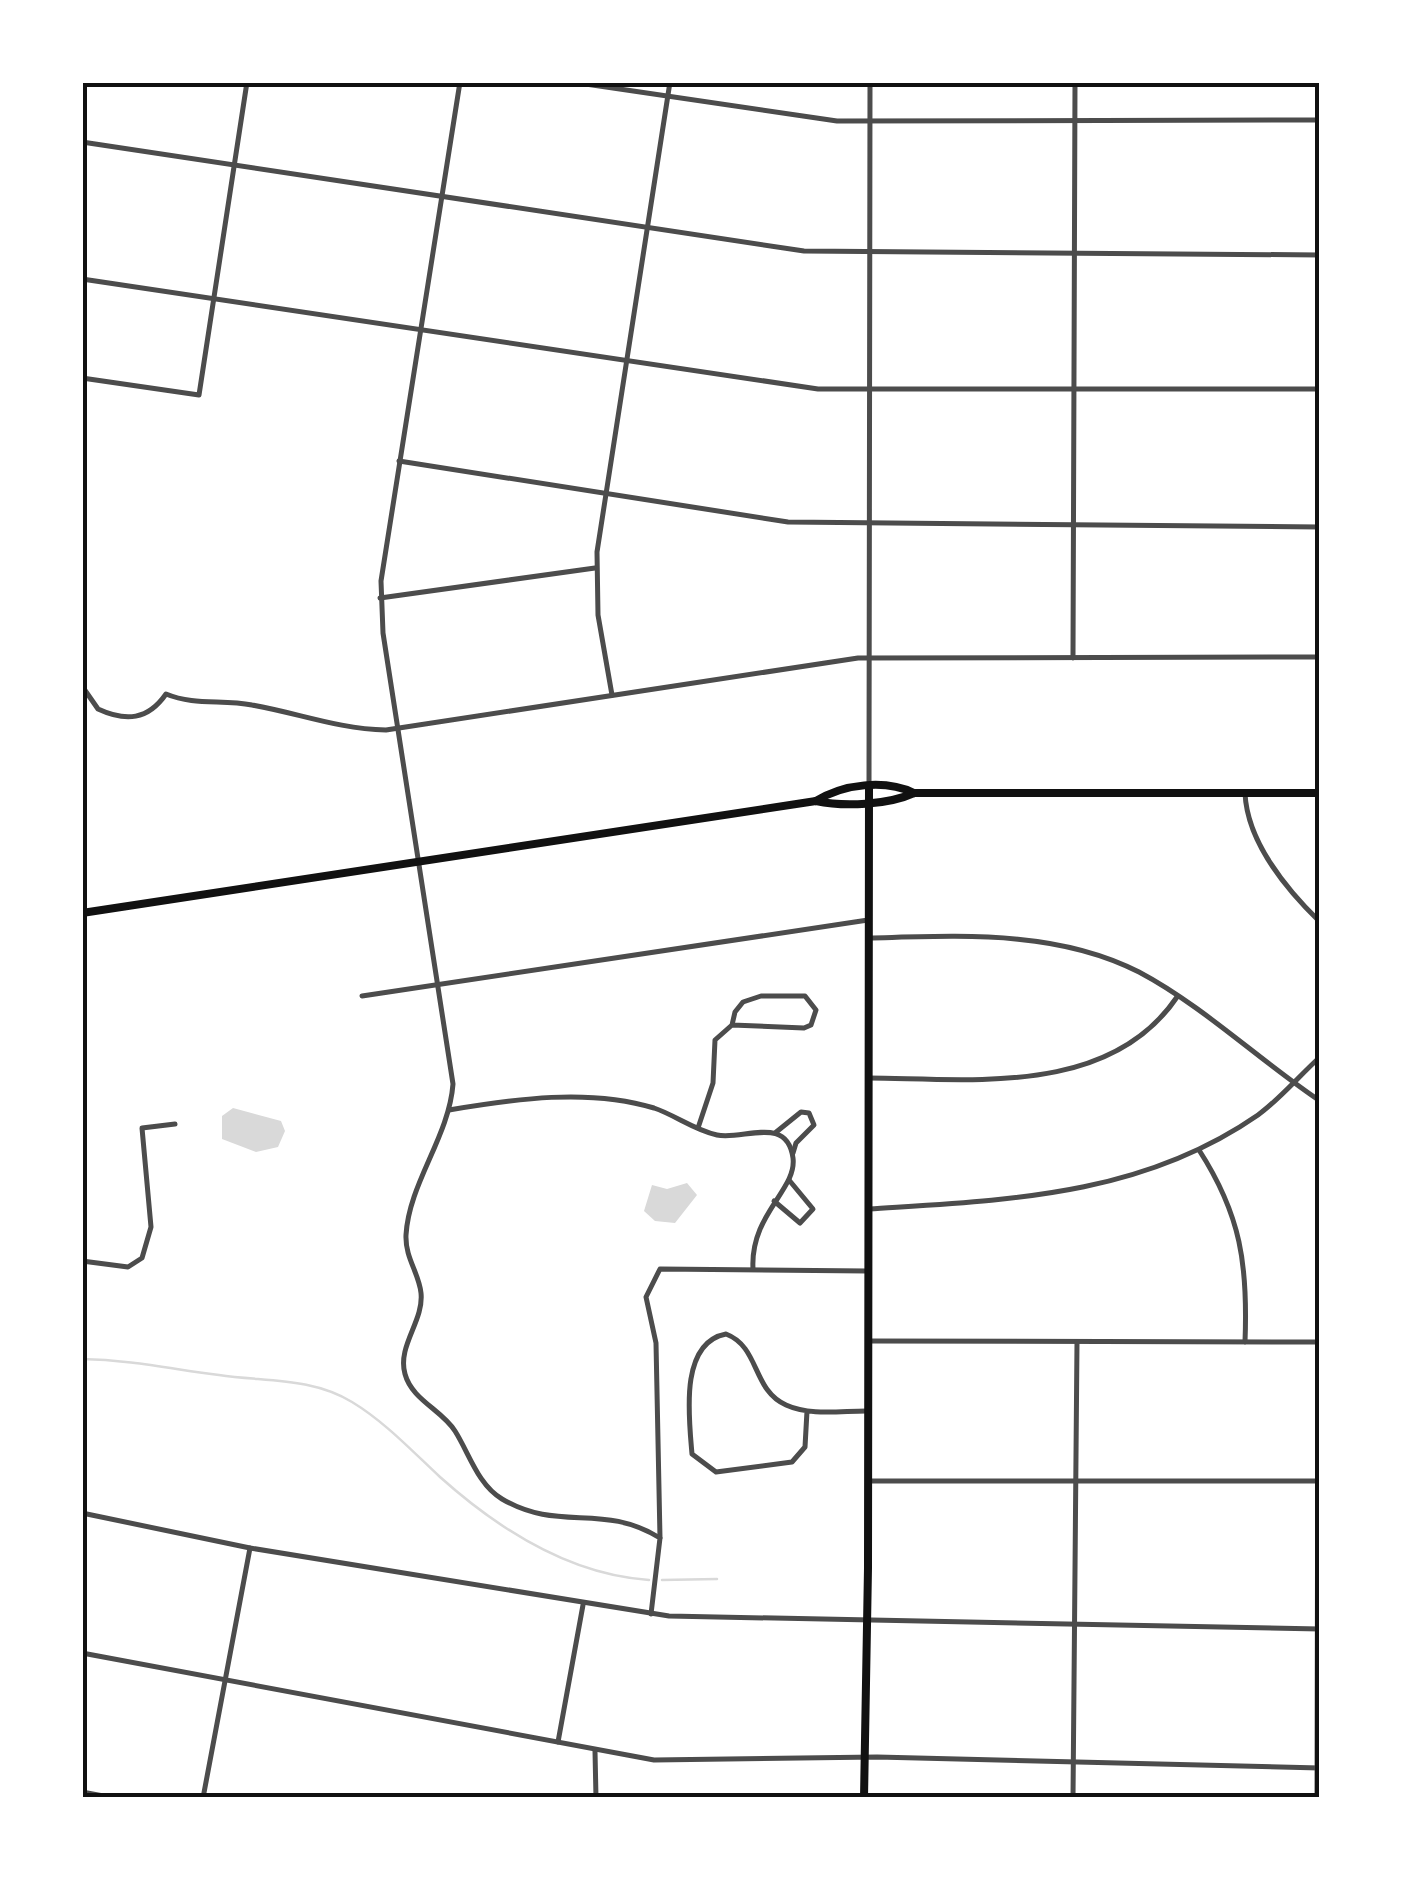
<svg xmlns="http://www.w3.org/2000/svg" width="1402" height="1880" font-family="'Open Sans',sans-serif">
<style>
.water{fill:#d9d9d9}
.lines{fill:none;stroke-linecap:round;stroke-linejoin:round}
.stream{stroke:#d9d9d9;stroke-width:2.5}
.minor{stroke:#4c4c4c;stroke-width:5}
.primary{stroke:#111;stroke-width:8}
.neatline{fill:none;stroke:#111;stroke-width:4}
</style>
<rect width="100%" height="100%" fill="#fff"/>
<g class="water">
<polygon points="233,1108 281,1121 285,1131 278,1147 256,1152 222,1139 222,1116"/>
<polygon points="687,1183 697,1195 675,1223 655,1221 644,1211 652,1185 667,1189"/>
</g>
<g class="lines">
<g class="stream">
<path d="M82 1359C130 1360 172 1369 219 1375 265 1382 311 1377 352 1402 385 1422 412 1451 440 1477 497 1528 569 1575 649 1580"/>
<polyline points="662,1580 717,1579"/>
</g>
<g class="minor">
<path d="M460 82 381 581 383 633 453 1084C449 1137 409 1183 406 1235 405 1258 419 1273 421 1293 424 1321 397 1346 405 1374 412 1400 442 1410 455 1431 469 1453 478 1485 502 1499 560 1533 602 1502 660 1538L651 1614"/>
<polyline points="572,82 837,121 1320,120"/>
<polyline points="1318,82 1320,517"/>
<polyline points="82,142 804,251 1320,255"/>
<polyline points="82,279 818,389 1320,389"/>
<polyline points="82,378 199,395 247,82"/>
<polyline points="399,461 788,522 1320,527"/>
<polyline points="380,598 595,568"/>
<polyline points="1319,657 1320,549"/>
<polyline points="1073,658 1075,82"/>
<path d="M82 686 98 709C126 722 148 720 166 694 195 706 222 699 252 705 298 713 338 729 386 730L858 658 1320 657"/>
<polyline points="612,695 598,615 597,552 670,82"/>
<polyline points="869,786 870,82"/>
<path d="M1245 793C1247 841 1286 889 1320 922"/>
<path d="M868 938C958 936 1055 929 1139 972 1203 1006 1259 1060 1320 1101"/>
<polyline points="362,996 868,920"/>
<path d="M869 1078C974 1079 1110 1096 1177 997"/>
<path d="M449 1110C515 1099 588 1088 654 1108 675 1115 694 1130 717 1135 742 1141 787 1114 793 1158 797 1190 750 1214 753 1269"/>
<polyline points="698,1128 713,1083 715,1040 732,1025 735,1012 743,1002 761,996 805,996 816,1010 811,1025 804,1028 732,1025"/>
<polyline points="775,1133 801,1112 809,1113 814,1125 796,1143 793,1153"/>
<path d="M1199 1150C1241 1215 1248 1265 1245 1342"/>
<polyline points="774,1201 800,1223 813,1209 789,1180"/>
<path d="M869 1209C1006 1200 1140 1197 1258 1115 1280 1099 1299 1076 1320 1057"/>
<polyline points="82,1261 128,1267 142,1258 151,1227 142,1128 175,1124"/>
<polyline points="869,1341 1318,1342"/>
<path d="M807 1411 805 1447 792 1462 716 1472 692 1454C689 1418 679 1343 726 1334 760 1347 752 1390 786 1405 810 1416 840 1411 866 1411"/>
<polyline points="869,1481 1318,1481"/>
<polyline points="82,1513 250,1548 669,1616 1320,1629"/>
<polyline points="660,1538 656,1343 646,1297 660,1269 867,1271"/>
<polyline points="82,1653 654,1760 877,1757 1320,1768"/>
<polyline points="558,1742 583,1605"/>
<polyline points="595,1751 596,1798"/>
<polyline points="82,1792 114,1798"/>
<polyline points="203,1798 250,1548"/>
<polyline points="1073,1798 1077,1342"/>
<polyline points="1317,1798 1318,1342"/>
</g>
<g class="primary">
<path d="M816 801C843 784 885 779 914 793"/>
<path d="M82 913 816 801C844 807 888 805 914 793H1320"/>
<polyline points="864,1798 868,1568 869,786"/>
</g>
</g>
<rect width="1402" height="1880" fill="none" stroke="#ffffff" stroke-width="170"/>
<rect x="85" y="85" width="1232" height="1710" class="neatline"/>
</svg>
